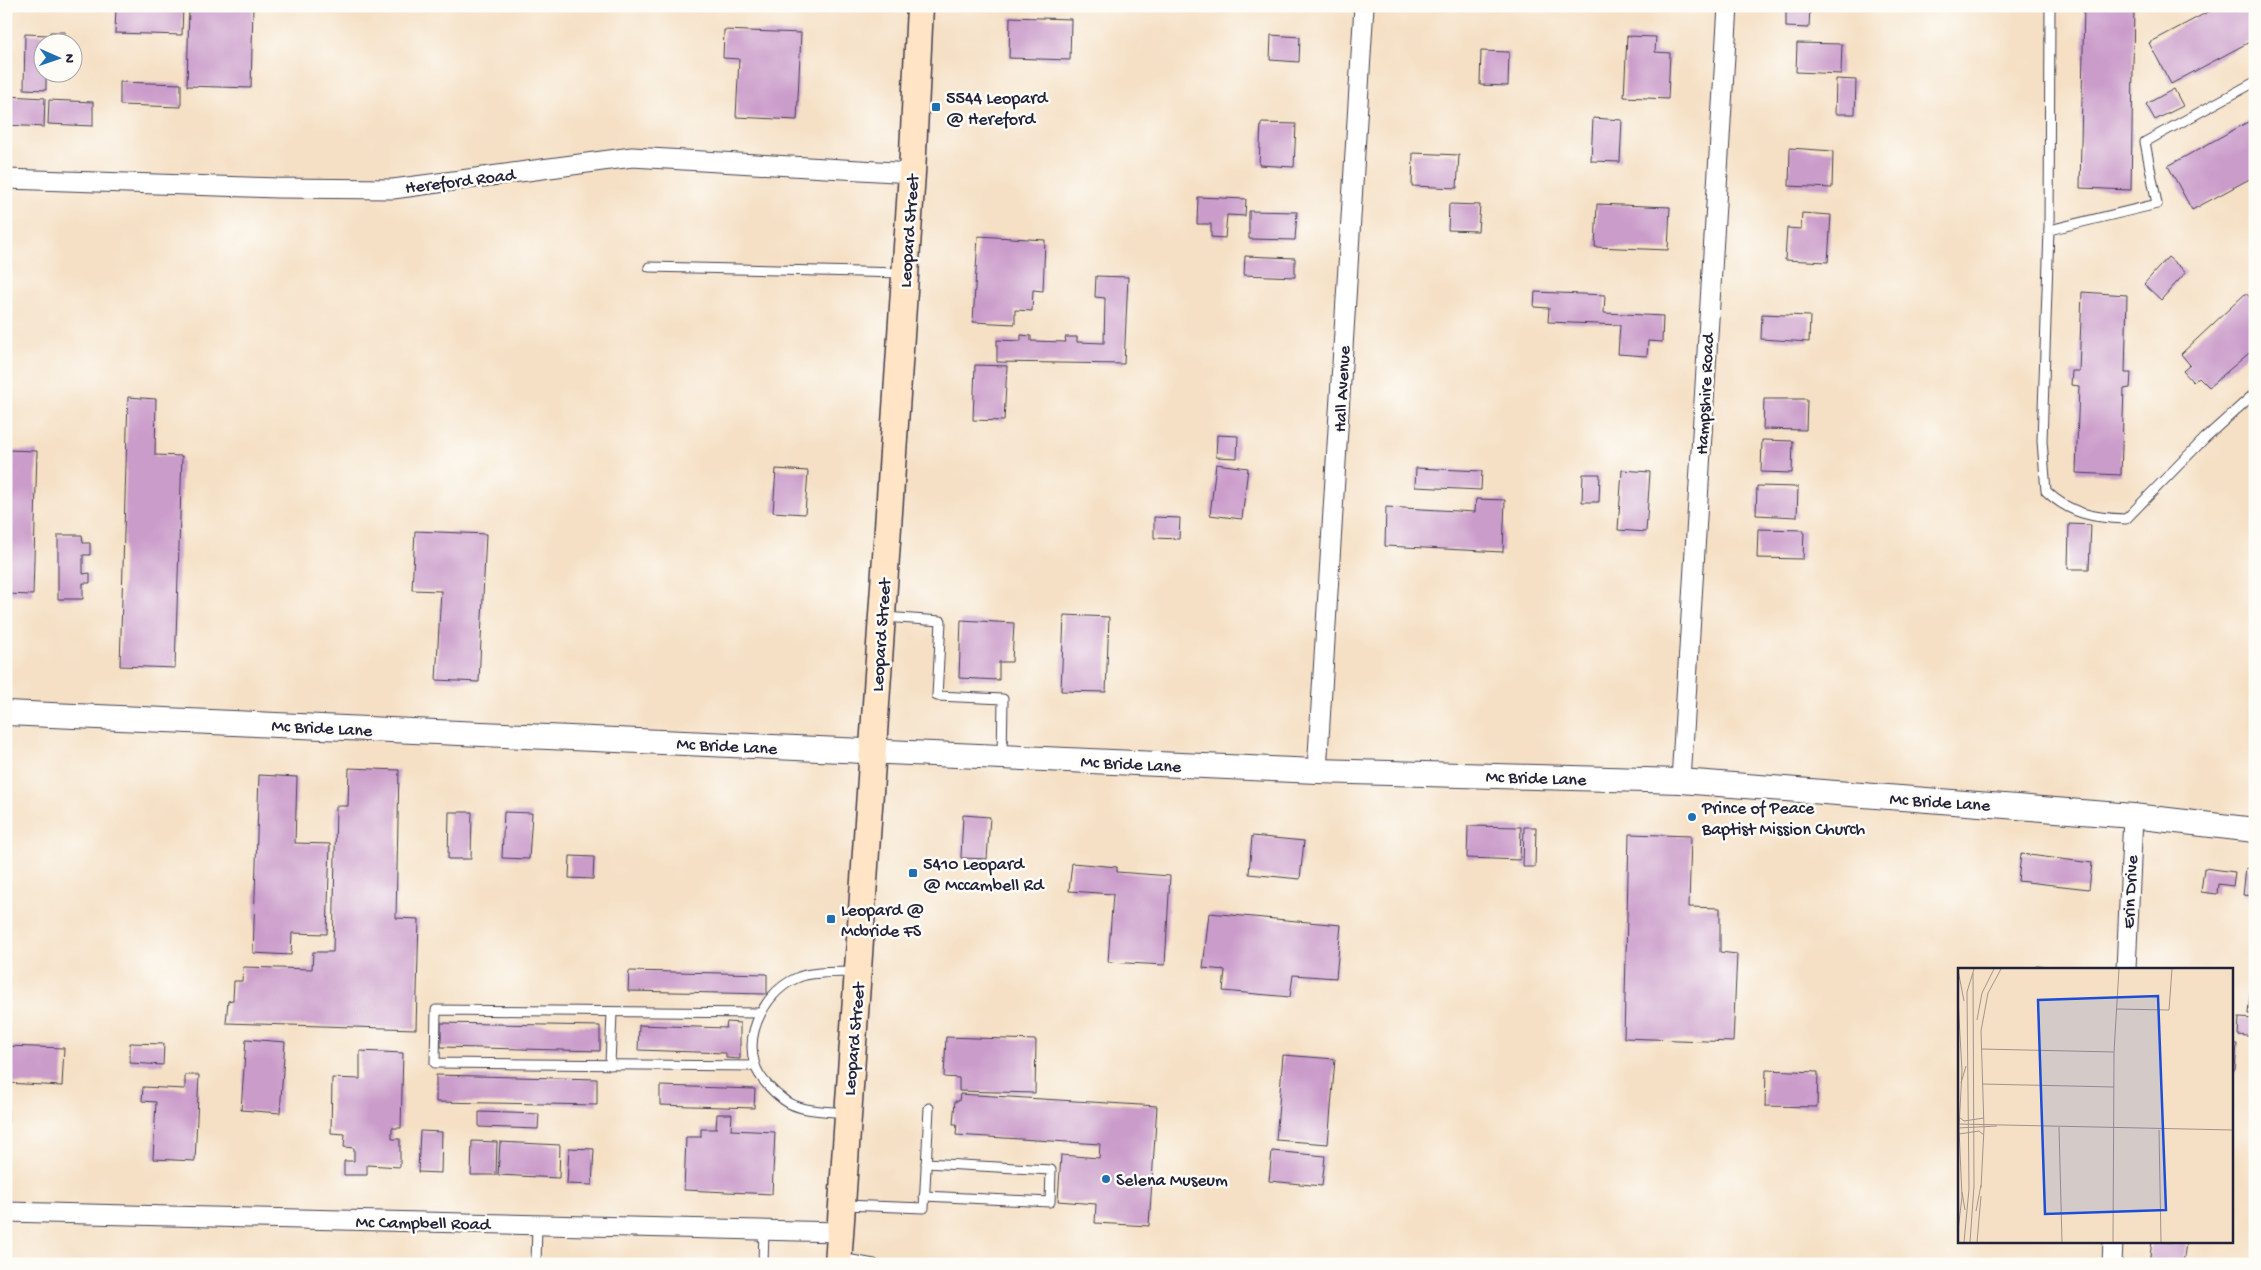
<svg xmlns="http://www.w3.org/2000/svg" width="2261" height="1270" font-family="'Gochi Hand',sans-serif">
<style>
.building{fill:#ca9cca}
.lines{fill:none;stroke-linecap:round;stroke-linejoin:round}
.service-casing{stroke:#423e50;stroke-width:11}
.minor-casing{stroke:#423e50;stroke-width:21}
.tertiary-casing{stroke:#423e50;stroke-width:26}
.secondary-casing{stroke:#423e50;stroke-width:29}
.service{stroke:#fff;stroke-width:9}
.minor{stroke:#fff;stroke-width:19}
.tertiary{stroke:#fff;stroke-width:24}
.secondary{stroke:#ffe4c6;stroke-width:26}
.poi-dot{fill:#1f6fb2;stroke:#fdfcf7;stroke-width:2}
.labels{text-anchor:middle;stroke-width:5;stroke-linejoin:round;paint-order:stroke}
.poi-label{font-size:18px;fill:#22223b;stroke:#fdfcf7;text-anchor:start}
.street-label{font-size:18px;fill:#22223b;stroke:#fdfcf7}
.inset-road{fill:none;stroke:#a1948e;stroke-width:1}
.view{fill:#1d4ed8;fill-opacity:0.15;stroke:#1d4ed8;stroke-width:2.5}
.inset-edge{fill:none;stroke:#22223b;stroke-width:2.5}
</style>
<rect width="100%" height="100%" fill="#fdfcf7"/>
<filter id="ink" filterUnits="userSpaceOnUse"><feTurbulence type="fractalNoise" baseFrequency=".02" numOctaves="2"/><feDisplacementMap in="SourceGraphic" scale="10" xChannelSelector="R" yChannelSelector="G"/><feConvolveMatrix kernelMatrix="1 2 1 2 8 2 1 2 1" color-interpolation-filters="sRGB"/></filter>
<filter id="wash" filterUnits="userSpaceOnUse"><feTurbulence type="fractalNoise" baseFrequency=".0096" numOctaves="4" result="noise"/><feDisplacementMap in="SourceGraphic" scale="20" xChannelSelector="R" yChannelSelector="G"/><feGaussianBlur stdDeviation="1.12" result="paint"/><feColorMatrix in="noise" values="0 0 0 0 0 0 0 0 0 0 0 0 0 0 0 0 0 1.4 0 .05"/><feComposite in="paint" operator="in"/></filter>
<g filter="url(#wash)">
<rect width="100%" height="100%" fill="#f5e0c5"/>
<g id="blocks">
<g class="building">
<polygon points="116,6 183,6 182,35 115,33"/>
<polygon points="189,6 253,6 251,88 187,86"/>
<polygon points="1623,6 1638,6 1638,11 1622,10"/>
<polygon points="1786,6 1810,6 1809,28 1786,27"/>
<polygon points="2084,6 2134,6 2131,190 2080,188"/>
<polygon points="2219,6 2255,6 2255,39 2171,84 2149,43"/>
<polygon points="1010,17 1071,19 1070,60 1009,58"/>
<polygon points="724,30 801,33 797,120 736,117 739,59 723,58"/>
<polygon points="50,32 65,32 65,42 49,42"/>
<polygon points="25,34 48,35 47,42 42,42 42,72 46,72 46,90 24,89"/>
<polygon points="1271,35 1300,37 1299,62 1270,60"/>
<polygon points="1627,36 1656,37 1655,52 1670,53 1668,99 1624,97"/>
<polygon points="1797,43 1842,44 1841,74 1796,72"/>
<polygon points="1481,51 1509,52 1508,86 1480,85"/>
<polygon points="1836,79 1856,80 1855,114 1835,114"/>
<polygon points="120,82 181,84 181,107 120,105"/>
<polygon points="2174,89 2183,106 2155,120 2146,104"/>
<polygon points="7,96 45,98 44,127 6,125"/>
<polygon points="49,100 93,102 93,126 48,124"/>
<polygon points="1593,118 1622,120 1620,162 1591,161"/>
<polygon points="2255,118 2255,176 2192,210 2168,166"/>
<polygon points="1261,123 1296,124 1294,167 1259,165"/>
<polygon points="1790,148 1833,151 1832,188 1789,186"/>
<polygon points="1413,153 1459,155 1457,188 1412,186"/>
<polygon points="1198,197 1246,199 1245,216 1227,215 1225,238 1211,237 1211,224 1197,224"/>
<polygon points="1449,204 1480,205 1478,231 1448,230"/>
<polygon points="1597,204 1670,207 1668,250 1595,247"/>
<polygon points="1249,211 1297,212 1295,240 1249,239"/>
<polygon points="1802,213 1831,215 1828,262 1785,260 1787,228 1801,229"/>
<polygon points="978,236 1045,240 1043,291 1033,290 1032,311 1015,310 1015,324 973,322"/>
<polygon points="1245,256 1295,258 1295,277 1244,275"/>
<polygon points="2168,257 2186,272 2161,300 2144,284"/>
<polygon points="1096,276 1128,277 1124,364 997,362 997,340 1021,341 1021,335 1031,336 1031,341 1066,342 1065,337 1077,337 1077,342 1104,343 1105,298 1095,297"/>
<polygon points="1535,292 1605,295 1604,313 1663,316 1662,342 1648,341 1647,356 1618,354 1620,325 1548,322 1549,308 1534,307"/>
<polygon points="2082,292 2127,295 2125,373 2131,373 2130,388 2124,389 2121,475 2076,473 2079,386 2071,385 2072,371 2079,371"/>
<polygon points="2246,293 2255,303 2255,348 2209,387 2199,377 2193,382 2183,371 2190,365 2181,354"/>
<polygon points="1762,314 1810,316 1809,342 1761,339"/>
<polygon points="975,365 1007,366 1004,421 973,420"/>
<polygon points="128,397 156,399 155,455 182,456 175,668 120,666"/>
<polygon points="1764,399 1807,399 1806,430 1763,429"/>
<polygon points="1217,435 1238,436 1237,458 1216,457"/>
<polygon points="1762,440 1793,441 1792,473 1761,472"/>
<polygon points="6,450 37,451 33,595 6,594"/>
<polygon points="1216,464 1248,468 1242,519 1210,515"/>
<polygon points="1416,468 1482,471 1481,490 1415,487"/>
<polygon points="776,469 808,471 805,514 773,512"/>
<polygon points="1622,470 1650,472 1646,532 1618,530"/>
<polygon points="1583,474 1600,474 1599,502 1582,502"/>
<polygon points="1757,486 1798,487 1797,517 1756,515"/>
<polygon points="1476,499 1505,500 1503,552 1385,546 1386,507 1475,512"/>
<polygon points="1154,517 1180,518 1179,539 1154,538"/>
<polygon points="2069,524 2091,525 2089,569 2068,569"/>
<polygon points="1758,529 1804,530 1803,559 1757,558"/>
<polygon points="415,531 486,534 479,682 436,680 441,591 412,590"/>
<polygon points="58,535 82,535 83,543 90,543 90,555 83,555 83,574 90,573 90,583 83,583 83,599 58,599"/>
<polygon points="1064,615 1109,617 1106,692 1061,691"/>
<polygon points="961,620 1014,623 1012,662 999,662 999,680 959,678"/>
<polygon points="349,768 399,770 396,918 419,919 416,1029 226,1023 228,1001 233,1000 234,981 242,981 243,967 312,969 313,952 333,952 336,806 348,806"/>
<polygon points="259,775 297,777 295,843 330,844 327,934 292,933 291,955 253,953"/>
<polygon points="449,812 472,812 471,859 448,859"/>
<polygon points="504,812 532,813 529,859 502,858"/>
<polygon points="963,815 990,817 987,859 961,858"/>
<polygon points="1468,826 1521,827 1520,860 1467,858"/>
<polygon points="1524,827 1536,827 1535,867 1523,867"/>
<polygon points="1629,834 1691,836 1689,907 1720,908 1720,952 1737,954 1733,1042 1624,1038"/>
<polygon points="1252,836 1304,841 1300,879 1249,874"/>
<polygon points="2021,854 2092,863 2089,889 2018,881"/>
<polygon points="570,856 594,857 593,879 569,878"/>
<polygon points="1072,863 1117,867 1117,872 1170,876 1165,965 1108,962 1113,894 1069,891"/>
<polygon points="2204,868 2235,872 2233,886 2218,884 2217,894 2201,892"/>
<polygon points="2246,868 2255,869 2255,896 2243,895"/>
<polygon points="1209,913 1341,925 1336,978 1293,975 1290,997 1223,991 1225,970 1203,968"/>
<polygon points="2036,966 2055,967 2055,969 2036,969"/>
<polygon points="629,971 767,974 767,994 628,991"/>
<polygon points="2251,983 2255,983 2255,1014 2248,1014"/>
<polygon points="2239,1018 2255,1019 2255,1037 2238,1035"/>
<polygon points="727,1022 740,1023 740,1059 726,1058 726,1053 638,1050 639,1025 726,1028"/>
<polygon points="441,1023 600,1026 600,1051 441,1047"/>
<polygon points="946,1037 1036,1040 1035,1093 959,1091 959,1078 944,1077"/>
<polygon points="246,1039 285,1042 280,1113 241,1110"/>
<polygon points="130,1043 164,1044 163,1065 130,1063"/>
<polygon points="2232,1044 2237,1044 2235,1070 2232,1070"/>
<polygon points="6,1046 64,1048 62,1086 6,1083"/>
<polygon points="360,1051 403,1053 401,1128 392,1128 392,1139 400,1139 400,1167 367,1165 367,1175 344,1175 344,1161 354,1161 354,1148 344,1147 345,1134 331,1133 332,1078 360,1079"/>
<polygon points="1283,1055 1335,1059 1328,1144 1276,1140"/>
<polygon points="1766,1070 1818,1072 1817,1107 1765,1106"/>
<polygon points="185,1075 199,1075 195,1161 153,1159 156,1102 142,1101 143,1087 185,1089"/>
<polygon points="436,1075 597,1079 597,1105 436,1102"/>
<polygon points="660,1086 755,1089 754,1108 660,1105"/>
<polygon points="960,1094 1157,1106 1149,1226 1095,1223 1096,1204 1058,1201 1061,1155 1099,1158 1100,1144 956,1135 957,1124 953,1124 955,1101 959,1101"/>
<rect x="6" y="1109" width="2" height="13"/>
<polygon points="479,1112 539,1114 538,1129 479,1127"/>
<polygon points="717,1114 732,1114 731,1130 775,1132 772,1194 684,1190 686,1137 701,1137 701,1129 716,1129"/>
<polygon points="420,1131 442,1132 441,1173 418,1172"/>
<polygon points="472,1141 497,1142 496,1175 471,1175"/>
<polygon points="500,1142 560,1145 559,1178 498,1175"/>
<polygon points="569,1148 594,1149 592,1185 567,1184"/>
<polygon points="1272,1151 1325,1156 1322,1186 1269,1181"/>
<polygon points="2152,1241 2186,1243 2183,1264 2149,1264"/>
</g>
</g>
</g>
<g filter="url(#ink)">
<use href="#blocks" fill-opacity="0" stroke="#423e50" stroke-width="1"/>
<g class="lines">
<g class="service-casing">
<g id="service">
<polyline points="2050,6 2049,230 2157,204 2145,142 2255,82"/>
<path d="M2049 230 2042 441 2046 491C2070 514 2094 518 2126 519L2205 438 2255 393"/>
<polyline points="649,267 902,273"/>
<polyline points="884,617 941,621 937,696 1003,699 1002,756"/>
<polyline points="610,1065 612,1012"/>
<polyline points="755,1066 435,1063 436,1010 760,1013"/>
<path d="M847 1113C828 1111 800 1112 784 1100 773 1092 759 1078 755 1065 744 1031 767 990 799 977 816 971 838 973 856 972"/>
<polyline points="924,1196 1050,1202 1051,1170 926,1163"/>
<polyline points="844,1205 924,1208 929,1108"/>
<polyline points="841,1258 874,1264"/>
<polyline points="536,1264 537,1225"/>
<polyline points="763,1264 764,1230"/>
</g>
</g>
<g class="minor-casing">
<g id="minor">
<polyline points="6,179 277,188 393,189 632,157 912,173"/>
<polyline points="1317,771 1364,6"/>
<polyline points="1681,781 1728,6"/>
<polyline points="2126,969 2133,816"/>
<polyline points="6,1212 840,1232"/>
<polyline points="2112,1264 2113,1241"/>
</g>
</g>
<g class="tertiary-casing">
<polyline id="tertiary" points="6,713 1317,771 1681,781 2133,816 2255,830"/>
</g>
<g class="secondary-casing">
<polyline id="secondary" points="838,1264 912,173 920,6"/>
</g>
<use href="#service" class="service"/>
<use href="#minor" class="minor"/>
<use href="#tertiary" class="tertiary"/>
<use href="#secondary" class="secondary"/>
</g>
</g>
<g class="poi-dot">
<rect x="931" y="102" width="10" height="10" rx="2.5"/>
<circle cx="1692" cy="817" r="5"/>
<rect x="908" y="868" width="10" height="10" rx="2.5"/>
<rect x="826" y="914" width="10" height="10" rx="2.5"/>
<circle cx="1106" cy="1179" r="5"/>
</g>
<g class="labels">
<g class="poi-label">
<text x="946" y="103">5544 Leopard<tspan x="946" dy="21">@ Hereford</tspan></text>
<text x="1702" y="813">Prince of Peace<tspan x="1702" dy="21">Baptist Mission Church</tspan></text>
<text x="923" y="869">5410 Leopard<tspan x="923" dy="21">@ Mccambell Rd</tspan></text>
<text x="841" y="915">Leopard @<tspan x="841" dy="21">Mcbride FS</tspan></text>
<text x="1116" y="1185">Selena Museum</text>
</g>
<g class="street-label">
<text transform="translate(460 180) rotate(-7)" y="6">Hereford Road</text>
<text transform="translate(908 231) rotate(-86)" y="6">Leopard Street</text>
<text transform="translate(1341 389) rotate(-87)" y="6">Hall Avenue</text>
<text transform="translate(1704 394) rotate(-87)" y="6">Hampshire Road</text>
<text transform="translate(880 635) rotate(-86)" y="6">Leopard Street</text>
<text transform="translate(322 727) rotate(3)" y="6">Mc Bride Lane</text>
<text transform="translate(727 745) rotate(3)" y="6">Mc Bride Lane</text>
<text transform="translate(1131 763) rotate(3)" y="6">Mc Bride Lane</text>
<text transform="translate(1536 777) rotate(2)" y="6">Mc Bride Lane</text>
<text transform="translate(1940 801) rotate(4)" y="6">Mc Bride Lane</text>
<text transform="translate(2129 892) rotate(-87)" y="6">Erin Drive</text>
<text transform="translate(853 1039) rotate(-85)" y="6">Leopard Street</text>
<text transform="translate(423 1222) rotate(1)" y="6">Mc Campbell Road</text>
</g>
</g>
<g transform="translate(1958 968)">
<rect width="275" height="275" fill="#f5e0c5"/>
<path class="inset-road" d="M0 2 6 33M0 31 4 103 1 160 4 229 0 262M158 41 211 42 214 1M19 52 24 25 36 1M23 81 156 84M3 115 8 98M24 116 156 119M1 149 6 153 26 150M0 156 275 162M101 159 104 274M0 160 39 158M201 162 203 274M1 166 21 163 26 167M23 220 26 160 23 63 30 25 43 1M4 224 7 242M18 243 23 217M6 274 11 221 9 24 16 1M12 274 16 218 15 5M19 274 23 228M155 274 156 84 161 1"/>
<path class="view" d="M200 28 208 242 87 246 80 32Z"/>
<rect width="275" height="275" class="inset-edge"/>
</g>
<rect width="2261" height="1270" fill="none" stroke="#fdfcf7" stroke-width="25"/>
<g transform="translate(58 58) rotate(92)"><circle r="24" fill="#fdfcf7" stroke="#a5a5ac"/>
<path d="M0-4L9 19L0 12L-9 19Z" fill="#1f6fb2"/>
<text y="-8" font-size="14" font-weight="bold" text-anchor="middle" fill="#22223b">N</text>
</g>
</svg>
